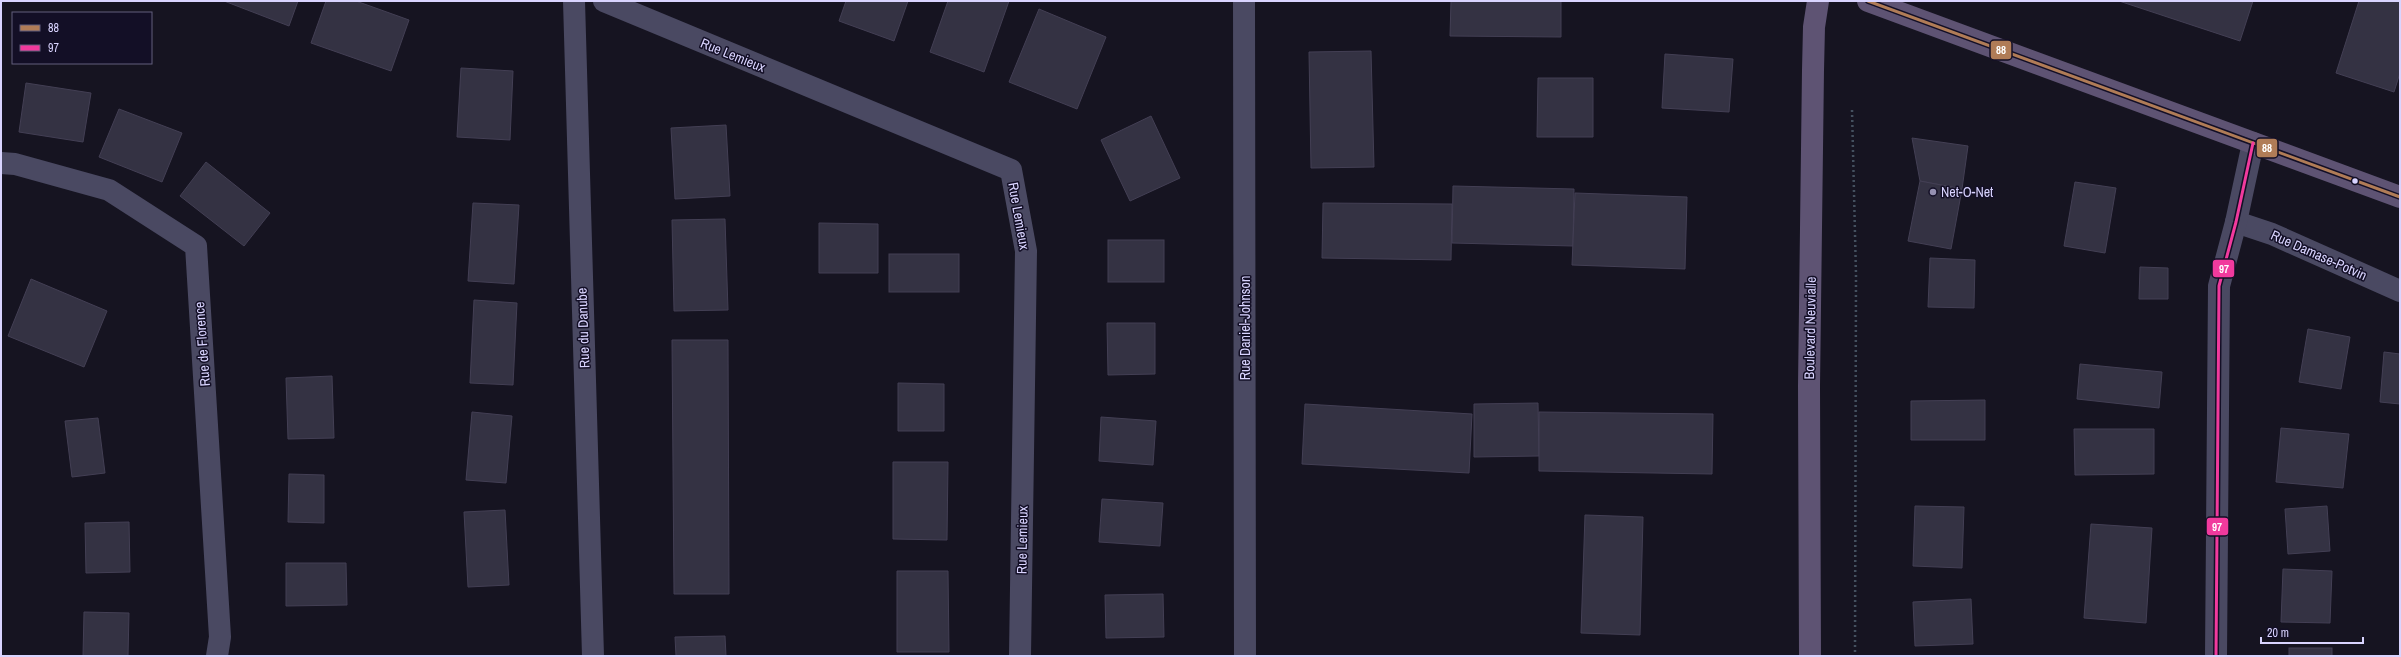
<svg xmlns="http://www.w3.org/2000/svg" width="2401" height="657" font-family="'Archivo Narrow',sans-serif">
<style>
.building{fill:#343243;stroke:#433f54}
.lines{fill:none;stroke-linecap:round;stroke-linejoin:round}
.path{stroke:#44505f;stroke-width:2.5;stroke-dasharray:2 3;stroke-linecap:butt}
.minor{stroke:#4a4962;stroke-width:22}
.major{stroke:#5e5373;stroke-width:22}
.bus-1-casing{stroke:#130f26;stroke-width:6}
.bus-2-casing{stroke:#130f26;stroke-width:6}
.bus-1{stroke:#b07c57;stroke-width:3}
.bus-2{stroke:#f13a9d;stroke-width:3}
.bus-dot{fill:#d9d4ff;stroke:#130f26;stroke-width:1.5}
.poi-dot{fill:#9591b1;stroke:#130f26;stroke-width:1.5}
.labels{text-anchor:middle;stroke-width:3;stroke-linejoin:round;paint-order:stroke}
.street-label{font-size:14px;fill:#d9d4ff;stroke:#130f26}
.poi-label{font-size:14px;fill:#d9d4ff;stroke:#130f26;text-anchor:start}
.line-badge{stroke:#130f26;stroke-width:1.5}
.badge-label{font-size:11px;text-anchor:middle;font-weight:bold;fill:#fff}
</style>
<rect width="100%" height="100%" fill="#161421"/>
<g class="building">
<polygon points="224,1 298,1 289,26"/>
<polygon points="326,1 356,1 409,20 391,71 311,43"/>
<polygon points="846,1 908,1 894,41 839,21"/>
<polygon points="948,1 1009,1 984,72 930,52"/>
<polygon points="1451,1 1561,1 1561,37 1450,36"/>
<polygon points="2119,1 2253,1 2240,41"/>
<polygon points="2359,1 2400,1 2400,73 2394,92 2336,73"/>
<polygon points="1039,9 1106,37 1077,109 1009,82"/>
<polygon points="1371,51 1374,167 1311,168 1309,52"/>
<polygon points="1665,54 1733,59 1729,112 1662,108"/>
<polygon points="461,68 513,71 510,140 457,137"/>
<polygon points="1538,78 1593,78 1593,137 1537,137"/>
<polygon points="26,83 91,93 83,142 19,132"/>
<polygon points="119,109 182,133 162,182 99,157"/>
<polygon points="1151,116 1180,178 1130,201 1101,140"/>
<polygon points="726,125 730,196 675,199 671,128"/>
<polygon points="1912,138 1968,146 1962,189 1920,181"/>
<polygon points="206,162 270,213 244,246 180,196"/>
<polygon points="1920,181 1962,189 1951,249 1908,241"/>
<polygon points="2075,182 2116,188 2105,253 2064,246"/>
<polygon points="1453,186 1574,189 1573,246 1452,243"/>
<polygon points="1575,193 1687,197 1685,269 1572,265"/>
<polygon points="473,203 519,205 514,284 468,281"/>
<polygon points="1323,203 1452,204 1451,260 1322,258"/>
<polygon points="725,219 728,310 674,311 672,220"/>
<polygon points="819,223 878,224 878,273 819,273"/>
<rect x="1108" y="240" width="56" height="42"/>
<rect x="889" y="254" width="70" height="38"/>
<polygon points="1930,258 1975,260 1974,308 1928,307"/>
<polygon points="2140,267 2168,268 2168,299 2139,299"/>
<polygon points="31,279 107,311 84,367 8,336"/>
<polygon points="474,300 517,303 513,385 470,383"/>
<polygon points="1107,323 1155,323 1155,374 1108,375"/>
<polygon points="2308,329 2350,337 2341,389 2299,382"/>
<polygon points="672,340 728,340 729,594 674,594"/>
<polygon points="2384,352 2400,354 2400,404 2380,402"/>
<polygon points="2080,364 2162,372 2159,408 2077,399"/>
<polygon points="332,376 334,438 288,439 286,378"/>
<polygon points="898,383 944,384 944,431 898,431"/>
<polygon points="1985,400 1985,440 1911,440 1911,401"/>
<polygon points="1538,403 1539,456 1474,457 1474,404"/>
<polygon points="1305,404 1472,414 1469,473 1302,464"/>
<polygon points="472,412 512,416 506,483 466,480"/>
<polygon points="1539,412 1713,414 1712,474 1539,471"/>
<polygon points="1101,417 1156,421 1153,465 1099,461"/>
<polygon points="98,418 105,473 72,477 65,421"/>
<polygon points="2281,428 2349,434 2343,488 2276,482"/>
<polygon points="2074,429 2154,429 2154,474 2075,475"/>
<polygon points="893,462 948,462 947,540 893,539"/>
<polygon points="289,474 324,475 324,523 288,522"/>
<polygon points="1102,499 1163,503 1160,546 1099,542"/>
<polygon points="1915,506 1964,507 1962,568 1913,566"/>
<polygon points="2327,506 2330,551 2288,554 2285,509"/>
<polygon points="505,510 509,585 468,587 464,512"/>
<polygon points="1585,515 1643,517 1640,635 1581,633"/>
<polygon points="129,522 130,572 86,573 85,523"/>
<polygon points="2091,524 2152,528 2146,623 2084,618"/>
<polygon points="286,563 346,563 347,605 286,606"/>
<polygon points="2283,569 2332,571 2330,623 2281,622"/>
<polygon points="897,571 948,571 949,652 897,652"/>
<polygon points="1163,594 1164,637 1106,638 1105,595"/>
<polygon points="1971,599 1973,644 1915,646 1913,602"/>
<polygon points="84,612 129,613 128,656 83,656"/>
<polygon points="725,636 726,656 676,656 675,637"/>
<rect x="2289" y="648" width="43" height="8"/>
</g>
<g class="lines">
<polyline class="path" points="1852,110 1856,275 1855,656"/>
<g class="minor">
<polyline points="574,1 593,656"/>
<polyline points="604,1 1011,170 1026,251 1020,656"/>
<polyline points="1244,1 1245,656"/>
<polyline points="1,163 15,164 109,190 196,246 220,637 217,656"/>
<polyline points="2236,222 2272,234 2400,291"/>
<polyline points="2216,656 2219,286 2236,222 2253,143"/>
</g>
<g class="major">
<polyline points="1868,1 2400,197"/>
<polyline points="1810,656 1809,386 1813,70 1814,27 1818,1"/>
</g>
<g class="bus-1-casing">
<polyline id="bus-1" points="1868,1 2400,197"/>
</g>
<g class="bus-2-casing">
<polyline id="bus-2" points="2216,656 2219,286 2236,222 2253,143"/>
</g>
<use href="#bus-1" class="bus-1"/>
<use href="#bus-2" class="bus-2"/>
</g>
<circle class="bus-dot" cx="2355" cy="181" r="3.5"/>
<circle class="poi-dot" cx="1933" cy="192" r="4"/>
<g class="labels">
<g class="street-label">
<text transform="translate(733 55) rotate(22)" y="5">Rue Lemieux</text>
<text transform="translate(1019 216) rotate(80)" y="5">Rue Lemieux</text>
<text transform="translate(2319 255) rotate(24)" y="5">Rue Damase-Potvin</text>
<text transform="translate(583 328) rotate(-92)" y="5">Rue du Danube</text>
<text transform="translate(1245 328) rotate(-90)" y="5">Rue Daniel-Johnson</text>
<text transform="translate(1810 328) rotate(-89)" y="5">Boulevard Neuvialle</text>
<text transform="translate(202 344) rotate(-94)" y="5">Rue de Florence</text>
<text transform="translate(1022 540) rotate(-89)" y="5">Rue Lemieux</text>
</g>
<g class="poi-label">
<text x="1941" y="197">Net-O-Net</text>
</g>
</g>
<g class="line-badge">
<rect x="1990" y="40" width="22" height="20" rx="4" fill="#b07c57"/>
<rect x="2256" y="138" width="22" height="20" rx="4" fill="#b07c57"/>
<rect x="2212" y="259" width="23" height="19" rx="4" fill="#f13a9d"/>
<rect x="2206" y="517" width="23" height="19" rx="4" fill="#f13a9d"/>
</g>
<g class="badge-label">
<text x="2001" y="54">88</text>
<text x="2267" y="152">88</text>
<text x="2224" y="273">97</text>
<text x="2217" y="531">97</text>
</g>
<rect width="2401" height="657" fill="none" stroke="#d9d4ff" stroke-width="4"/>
<rect x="12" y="12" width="140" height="52" fill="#130f26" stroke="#625e7d"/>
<rect x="20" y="25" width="20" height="6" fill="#b07c57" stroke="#625e7d"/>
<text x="48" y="32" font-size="12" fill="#d9d4ff">88</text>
<rect x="20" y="45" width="20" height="6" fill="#f13a9d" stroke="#625e7d"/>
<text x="48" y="52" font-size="12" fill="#d9d4ff">97</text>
<path d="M2261 637v6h102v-6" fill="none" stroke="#d9d4ff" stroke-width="2"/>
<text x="2267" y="637" font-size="12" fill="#d9d4ff" stroke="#130f26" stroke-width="3" paint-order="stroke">20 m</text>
</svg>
